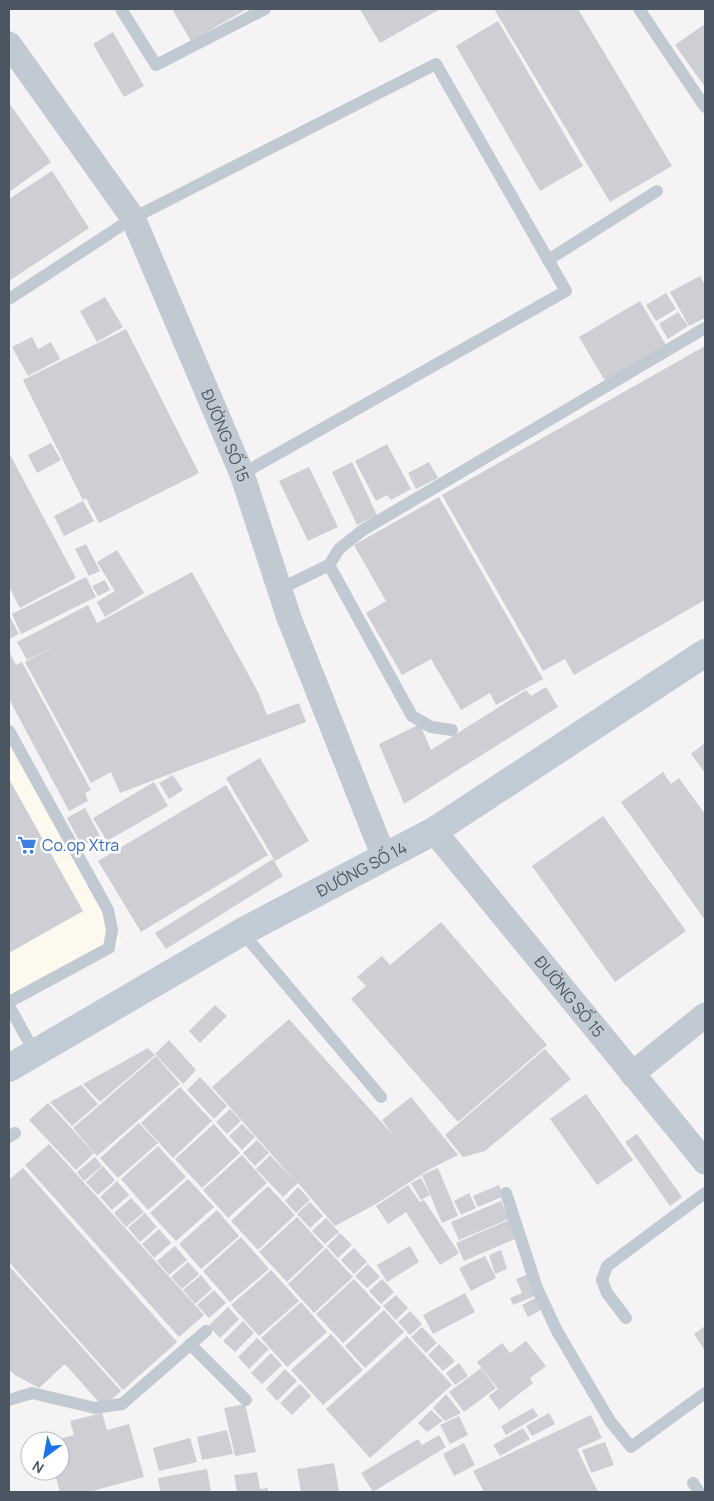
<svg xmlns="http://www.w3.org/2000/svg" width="714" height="1501" font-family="Manrope,sans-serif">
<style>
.commercial{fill:#fdf9ef}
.building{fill:#cdcfd5}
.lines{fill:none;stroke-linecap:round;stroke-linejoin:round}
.lane{stroke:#c1cad2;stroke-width:12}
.street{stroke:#c1cad2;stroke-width:25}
.secondary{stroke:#c1cbd6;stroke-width:28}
.labels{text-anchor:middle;stroke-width:5;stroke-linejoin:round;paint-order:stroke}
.street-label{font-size:16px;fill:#4a5661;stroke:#fff}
.shop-label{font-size:16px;fill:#366cbe;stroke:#fff;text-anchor:start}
</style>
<rect width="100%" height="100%" fill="#f5f3f3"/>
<polygon class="commercial" points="9,733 123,944 9,1007"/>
<g class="building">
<polygon points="172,9 247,9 191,41"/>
<polygon points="360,9 440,9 380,43"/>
<polygon points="494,9 578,9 672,166 610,202"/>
<polygon points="498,21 583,166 540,191 456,46"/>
<polygon points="705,24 705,87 675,45"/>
<polygon points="113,32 144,86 124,97 93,44"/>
<polygon points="9,103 51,162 9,192"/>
<polygon points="52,171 89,228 9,281 9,199"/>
<polygon points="700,276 705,285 705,318 689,326 670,292"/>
<polygon points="666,293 676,309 656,321 646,305"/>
<polygon points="105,297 123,327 97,342 80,311"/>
<polygon points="640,301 666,345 605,381 579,337"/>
<polygon points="678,312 688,326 668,339 659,324"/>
<polygon points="126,329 199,473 99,523 86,498 83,500 23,380"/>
<polygon points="32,337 38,349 51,342 60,359 28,376 12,347"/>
<polygon points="705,346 705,600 574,675 565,659 543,671 442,495"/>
<polygon points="51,443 61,460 37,473 28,455"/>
<polygon points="387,444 411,489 391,500 387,495 376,501 355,461"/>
<polygon points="9,453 76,578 20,608 9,587"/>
<polygon points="352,462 377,515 357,525 332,472"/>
<polygon points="429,462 438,478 416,489 408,473"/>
<polygon points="309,467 338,527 308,541 279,481"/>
<polygon points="439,497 543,679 496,705 490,693 461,710 431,659 402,675 366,613 386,601 354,545"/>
<polygon points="83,501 94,521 64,536 54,516"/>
<polygon points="86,544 100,571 89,576 75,549"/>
<polygon points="117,550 144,593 105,617 97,602 115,591 97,562"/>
<polygon points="192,572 258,692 267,715 299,703 306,722 120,793 111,772 91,783 25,662 56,646 27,660 17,642 88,605 97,623"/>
<polygon points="86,577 96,597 21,634 12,614"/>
<polygon points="105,580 110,590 98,596 92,586"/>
<polygon points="9,615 19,634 9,639"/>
<polygon points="9,651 16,665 22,662 91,790 85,793 88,801 69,811 9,699"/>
<polygon points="546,687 558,707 404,804 379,744 420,724 431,750 526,690 531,696"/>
<polygon points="705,743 705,773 691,754"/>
<polygon points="260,758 309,841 275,861 226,778"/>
<polygon points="663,772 671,784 679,778 705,814 705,920 621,802"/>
<polygon points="173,775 183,790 169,799 159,783"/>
<polygon points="9,779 83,911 9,953"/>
<polygon points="154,782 168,806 107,841 93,818"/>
<polygon points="226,785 268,855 141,932 98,861"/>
<polygon points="85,808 100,836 82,846 67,818"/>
<polygon points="603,816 686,931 615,982 532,866"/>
<polygon points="273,859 283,876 166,949 155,933"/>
<polygon points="441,922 547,1045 458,1122 351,999 366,986 357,977 382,956 390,965"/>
<polygon points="215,1005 227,1016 200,1043 189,1031"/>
<polygon points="289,1019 394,1136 382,1120 411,1097 458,1155 430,1169 376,1204 335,1226 298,1183 283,1197 256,1169 270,1155 296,1182 212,1087"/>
<polygon points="169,1040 196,1070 183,1084 155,1054"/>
<polygon points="148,1048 155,1055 100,1102 83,1084"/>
<polygon points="545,1049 571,1079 485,1151 463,1157 445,1135"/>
<polygon points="156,1056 180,1084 97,1156 73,1128"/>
<polygon points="200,1077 227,1106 214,1119 187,1090"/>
<polygon points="81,1085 98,1104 72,1126 50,1102"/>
<polygon points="180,1087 212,1121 173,1158 141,1123"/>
<polygon points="586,1094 633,1160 597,1185 550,1119"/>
<polygon points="48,1103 94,1153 76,1170 29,1120"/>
<polygon points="230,1109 241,1121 227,1134 216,1122"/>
<polygon points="139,1123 158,1143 118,1178 100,1158"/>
<polygon points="214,1124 240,1153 202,1188 175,1159"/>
<polygon points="242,1124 255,1137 242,1150 229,1136"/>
<polygon points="637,1134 682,1197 670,1206 625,1142"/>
<polygon points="257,1140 269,1153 255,1166 243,1153"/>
<polygon points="49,1144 204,1315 179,1337 25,1165"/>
<polygon points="158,1146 186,1177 148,1210 121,1179"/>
<polygon points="242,1155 267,1183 228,1218 203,1190"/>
<polygon points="95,1157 102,1166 84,1181 77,1172"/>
<polygon points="103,1166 115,1180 98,1195 86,1182"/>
<polygon points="23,1168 177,1342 123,1390 9,1262 9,1180"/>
<polygon points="438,1168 458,1216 442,1223 422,1175"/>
<polygon points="421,1178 430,1195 421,1200 411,1183"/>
<polygon points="188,1179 214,1207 176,1241 150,1213"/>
<polygon points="117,1181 129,1195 112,1210 100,1197"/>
<polygon points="408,1185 420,1202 424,1200 459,1253 440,1265 406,1212 388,1224 376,1206"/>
<polygon points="499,1185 504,1196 478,1207 473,1196"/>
<polygon points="268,1186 295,1215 258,1250 231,1221"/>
<polygon points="298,1187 310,1200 296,1213 285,1201"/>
<polygon points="469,1193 476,1208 461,1215 454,1201"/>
<polygon points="131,1198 144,1212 126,1227 114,1213"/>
<polygon points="501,1201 509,1219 459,1240 451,1222"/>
<polygon points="310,1202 323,1216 310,1228 297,1214"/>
<polygon points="217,1210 239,1236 201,1269 179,1244"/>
<polygon points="145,1213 157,1227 140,1242 128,1228"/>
<polygon points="297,1217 324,1247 287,1282 259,1252"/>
<polygon points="326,1218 339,1232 325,1244 312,1231"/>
<polygon points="509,1220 517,1238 464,1261 456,1243"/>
<polygon points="159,1229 171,1243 154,1258 142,1244"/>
<polygon points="340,1233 352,1245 338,1258 327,1246"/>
<polygon points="241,1237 269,1269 230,1302 203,1271"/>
<polygon points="175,1246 187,1260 169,1275 157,1261"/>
<polygon points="410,1246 419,1262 387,1282 377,1265"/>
<polygon points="326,1248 353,1277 314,1313 288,1284"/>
<polygon points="354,1248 367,1262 354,1274 341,1260"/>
<polygon points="501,1250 507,1269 495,1274 489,1255"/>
<polygon points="485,1256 496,1278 471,1291 459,1268"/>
<polygon points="188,1262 199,1274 182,1289 171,1277"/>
<polygon points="368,1264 380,1277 367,1288 355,1276"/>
<polygon points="9,1266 121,1391 103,1407 65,1364 39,1388 15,1375 9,1369"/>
<polygon points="271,1270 299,1301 259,1336 231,1305"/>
<polygon points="529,1274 537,1295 513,1305 510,1298 522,1293 516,1279"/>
<polygon points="201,1275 212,1289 195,1304 183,1290"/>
<polygon points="354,1279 381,1308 343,1343 316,1314"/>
<polygon points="382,1279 394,1292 381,1304 369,1291"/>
<polygon points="214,1290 226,1303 209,1318 197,1305"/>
<polygon points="465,1293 475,1312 433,1334 423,1315"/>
<polygon points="396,1295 408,1308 396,1320 383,1306"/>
<polygon points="537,1297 543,1309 528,1317 522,1305"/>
<polygon points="301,1302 327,1332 287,1367 261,1338"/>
<polygon points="228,1307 239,1319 220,1338 208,1326"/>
<polygon points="384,1310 404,1332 365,1368 345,1346"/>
<polygon points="410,1311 422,1324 410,1335 398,1322"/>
<polygon points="243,1321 254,1333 235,1352 223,1341"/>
<polygon points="705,1326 705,1351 694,1334"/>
<polygon points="422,1327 437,1343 426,1353 411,1337"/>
<polygon points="331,1334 363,1370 323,1405 291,1370"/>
<polygon points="407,1336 452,1385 370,1458 326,1409"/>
<polygon points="257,1338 269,1349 249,1369 238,1357"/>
<polygon points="526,1341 546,1366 530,1378 533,1383 499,1410 489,1396 498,1389 477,1362 502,1343 510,1353"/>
<polygon points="439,1344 455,1361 443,1371 428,1355"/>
<polygon points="271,1353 282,1365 262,1384 251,1373"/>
<polygon points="459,1363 468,1376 455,1385 446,1373"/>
<polygon points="481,1368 496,1388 464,1412 449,1392"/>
<polygon points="285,1369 297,1381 277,1401 266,1389"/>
<polygon points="300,1384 311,1396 292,1415 280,1403"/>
<polygon points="446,1394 461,1413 445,1421 433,1408"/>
<polygon points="245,1404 256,1452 235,1456 224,1408"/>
<polygon points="533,1408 538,1416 506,1435 501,1426"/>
<polygon points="431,1410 443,1421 427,1432 418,1423"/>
<polygon points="102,1413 107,1430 129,1424 144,1477 89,1492 60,1492 54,1471 60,1471 60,1441 55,1440 74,1435 70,1421"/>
<polygon points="549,1413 555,1424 532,1436 526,1426"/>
<polygon points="591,1415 602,1438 577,1449 598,1492 484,1492 473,1471"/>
<polygon points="459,1416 468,1435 450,1444 440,1425"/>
<polygon points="523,1428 530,1439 500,1456 493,1445"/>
<polygon points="227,1430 233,1454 202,1460 197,1437"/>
<polygon points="439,1435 446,1447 373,1492 361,1473 418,1439 422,1445"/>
<polygon points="190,1438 197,1462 159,1471 153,1448"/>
<polygon points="605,1442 614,1465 591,1473 582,1450"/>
<polygon points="464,1443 475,1465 454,1476 443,1454"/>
<polygon points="334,1463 339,1492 301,1492 297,1469"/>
<polygon points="207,1469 211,1492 160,1492 158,1478"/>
<polygon points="257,1472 260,1489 268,1488 268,1492 237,1492 234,1475"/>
</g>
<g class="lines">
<g class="lane">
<polyline points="121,9 156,65 265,9"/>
<polyline points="639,9 705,107"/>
<polyline points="548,260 657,191"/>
<polyline points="9,299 133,218 436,64 566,291 242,474"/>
<polyline points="329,565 412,716 431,727 452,730"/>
<polyline points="280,589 329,565 339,549 363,530 705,328"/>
<polyline points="9,731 108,910 112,930 109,948 9,1002"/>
<polyline points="242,932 381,1097"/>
<polyline points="9,1006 35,1053"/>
<polyline points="9,1137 15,1133"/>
<polyline points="506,1193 537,1288 557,1331 610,1421 631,1447 705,1393"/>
<polyline points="626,1318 607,1293 602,1280 607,1266 705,1193"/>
<polyline points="190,1344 246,1400"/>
<polyline points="9,1400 32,1393 95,1408 122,1404 206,1331"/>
<polyline points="693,1483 699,1492"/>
</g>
<g class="street">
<path id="s1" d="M9 44 133 218 242 474 289 618 384 857"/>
<path id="s2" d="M434 831 705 1162"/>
<polyline points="632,1074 705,1015"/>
</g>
<path class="secondary" id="s3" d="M9 1068 242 932 434 831 705 653"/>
</g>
<defs>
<g id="supermarket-bare" transform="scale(1.5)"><path d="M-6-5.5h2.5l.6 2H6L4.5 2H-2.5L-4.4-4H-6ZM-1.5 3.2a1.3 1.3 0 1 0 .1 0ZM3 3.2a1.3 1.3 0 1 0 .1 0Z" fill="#3f7fe0" stroke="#fff" stroke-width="2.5" paint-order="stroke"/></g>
</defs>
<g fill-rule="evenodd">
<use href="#supermarket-bare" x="27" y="845"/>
</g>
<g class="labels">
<g class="street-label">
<text dy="6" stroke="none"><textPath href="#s1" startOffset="450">ĐƯỜNG SỐ 15</textPath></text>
<text dy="6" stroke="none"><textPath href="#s3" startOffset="405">ĐƯỜNG SỐ 14</textPath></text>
<text dy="6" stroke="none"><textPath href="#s2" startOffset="214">ĐƯỜNG SỐ 15</textPath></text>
</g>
<g class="shop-label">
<text x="42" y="851">Co.op Xtra</text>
</g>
</g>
<rect width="714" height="1501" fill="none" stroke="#4a5661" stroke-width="20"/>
<g transform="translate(45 1456) rotate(212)"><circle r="24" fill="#ffffff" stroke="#b7bbc0"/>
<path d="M0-4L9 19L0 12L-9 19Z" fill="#1a73e8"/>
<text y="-8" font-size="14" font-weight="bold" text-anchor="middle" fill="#4a5661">N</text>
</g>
</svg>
